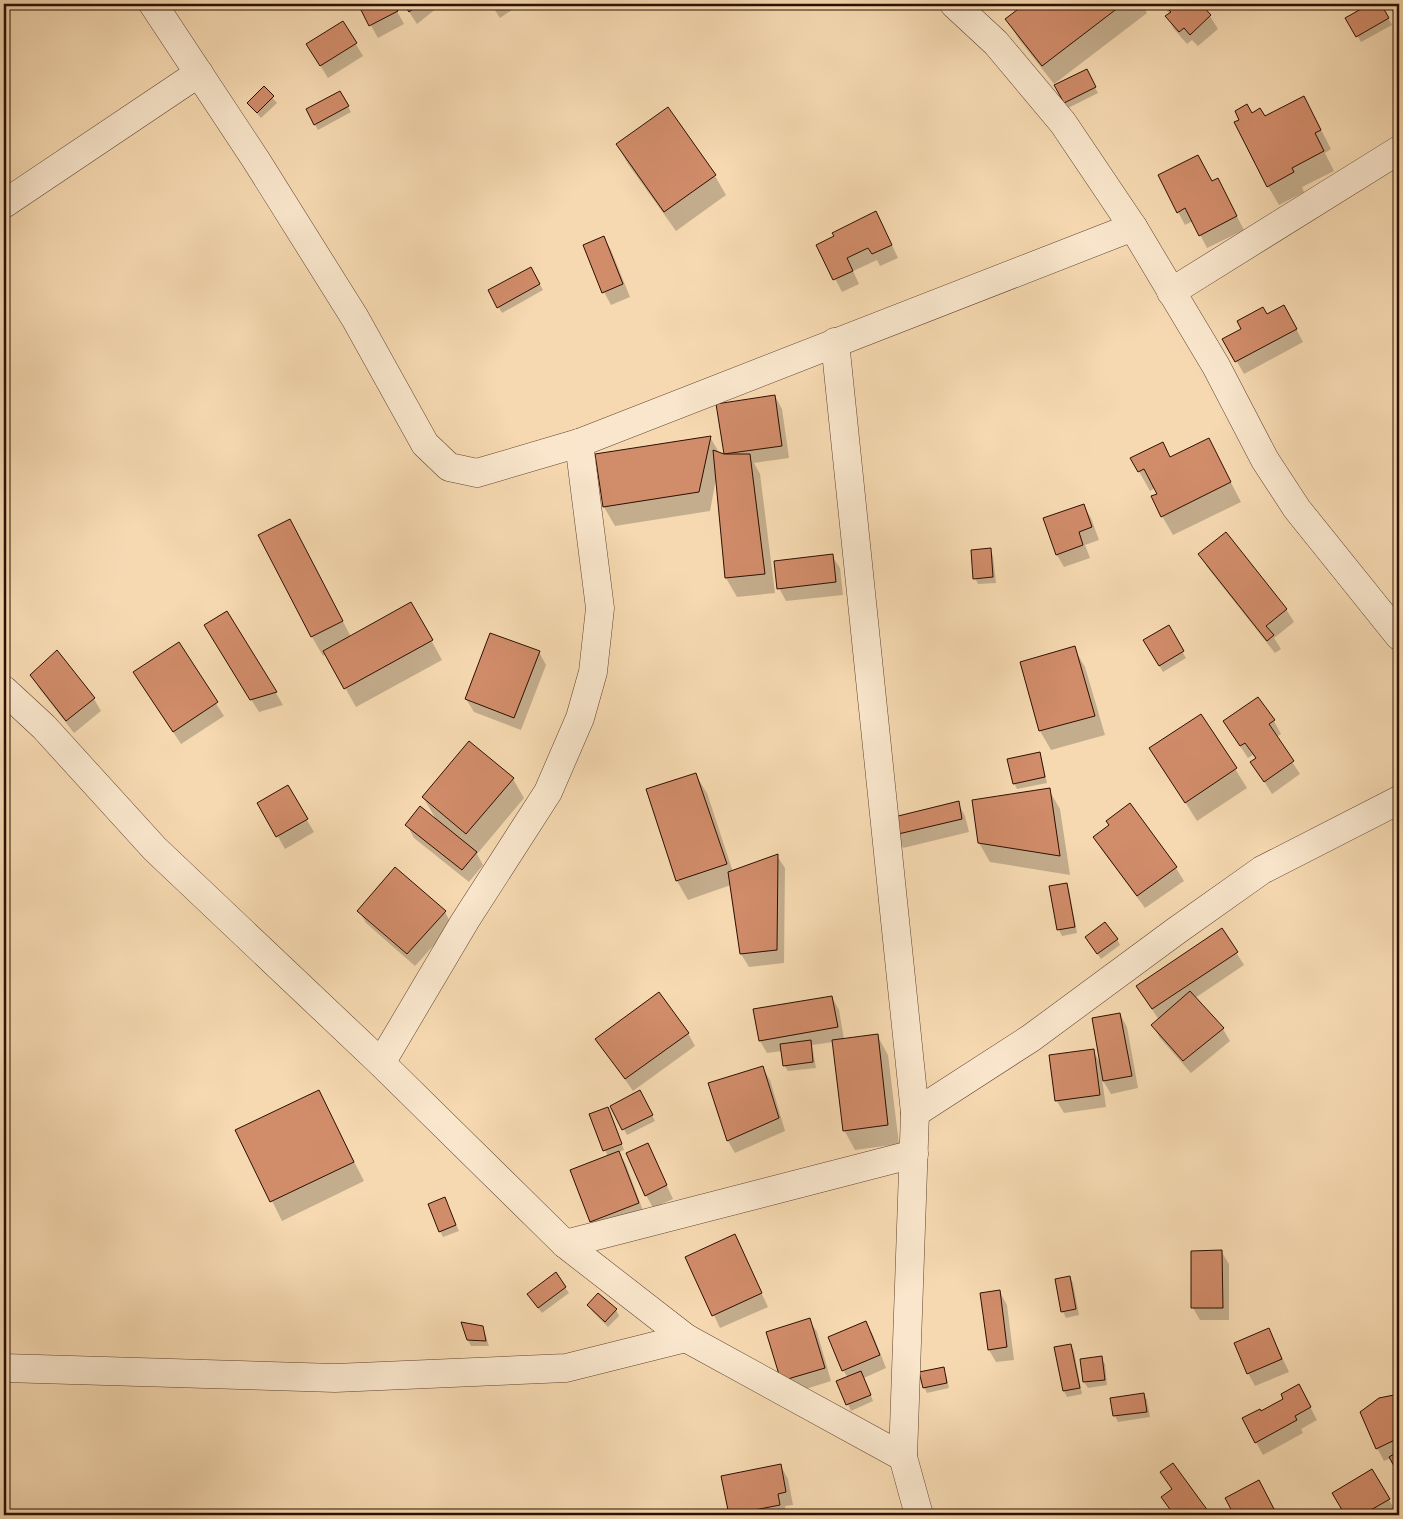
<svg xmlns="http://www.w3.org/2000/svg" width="1403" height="1519" font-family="'Old Standard TT',serif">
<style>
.shadow{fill:#0003}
.building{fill:#d18c6a;stroke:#2d0f01}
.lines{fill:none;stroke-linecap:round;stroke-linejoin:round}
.minor-casing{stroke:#5f422d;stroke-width:29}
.minor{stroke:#f9e6cc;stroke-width:28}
</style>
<rect width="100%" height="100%" fill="#f6d9b1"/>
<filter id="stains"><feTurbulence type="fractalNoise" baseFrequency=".004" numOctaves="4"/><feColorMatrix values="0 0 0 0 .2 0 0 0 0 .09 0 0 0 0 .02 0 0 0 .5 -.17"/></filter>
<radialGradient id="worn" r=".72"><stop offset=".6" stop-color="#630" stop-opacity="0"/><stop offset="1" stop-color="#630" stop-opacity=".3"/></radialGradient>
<g class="shadow">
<polygon points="359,4 393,4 404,24 378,38"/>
<polygon points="404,4 442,4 417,24"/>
<polygon points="491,4 521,4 500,18"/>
<polygon points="1027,4 1142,4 1147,13 1054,84 1018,38 1007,19"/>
<polygon points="1161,4 1199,4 1210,16 1218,29 1198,46 1192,40 1187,44 1174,29 1167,17 1170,14"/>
<polygon points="1372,4 1380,4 1392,25 1361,42 1347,18"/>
<polygon points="1390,4 1399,4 1399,19"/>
<polygon points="343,23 363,56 328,78 315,57"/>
<polygon points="1089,76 1098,93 1068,108 1065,102"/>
<polygon points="264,88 277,103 261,118 248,103"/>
<polygon points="340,92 351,112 318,130 307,110"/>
<polygon points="668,109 715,176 726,195 676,231 628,164 617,145"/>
<polygon points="1252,114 1264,118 1314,116 1331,149 1325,153 1334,171 1302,187 1304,192 1279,205 1268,186"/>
<polygon points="1218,180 1244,230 1207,248 1193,221 1185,225 1178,212 1212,183"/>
<polygon points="883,226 898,258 880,266 877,260 853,271 859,284 842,292 818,245"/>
<polygon points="604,238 611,250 630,297 611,305 604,292"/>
<polygon points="531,268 543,290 502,313 489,291"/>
<polygon points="1267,315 1291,319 1303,342 1244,374 1224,339"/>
<polygon points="775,396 782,409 789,458 754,463 760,474 775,593 737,597 726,578 716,479 710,511 615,526 604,507 596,455 710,437 720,454 725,456 718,405"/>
<polygon points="1209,440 1241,502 1173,535 1162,516 1158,494 1155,488 1150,491 1132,459 1171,459"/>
<polygon points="1083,505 1091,518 1099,540 1085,545 1090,558 1064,567 1057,555 1044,519"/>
<polygon points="290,520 351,637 411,603 442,660 356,707 326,654 323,656 312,637 260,536"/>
<polygon points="990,550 993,556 996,583 978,584 975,578"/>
<polygon points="1200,554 1286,609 1294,622 1274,638 1281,649 1275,653 1207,567"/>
<polygon points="832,556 840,568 843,595 786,601 779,588"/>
<polygon points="226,613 276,693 283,705 259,712 213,638"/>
<polygon points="1168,627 1186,658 1163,672 1144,640"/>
<polygon points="178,644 224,716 181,744 142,685"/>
<polygon points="1074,648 1085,667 1105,735 1051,750 1040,731 1021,663"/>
<polygon points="539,652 546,665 521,730 474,712 466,699"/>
<polygon points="32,675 94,699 101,711 74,733 39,688"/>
<polygon points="1201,715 1247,788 1197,821 1151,748"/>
<polygon points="1274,721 1281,734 1276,737 1300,774 1272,794 1252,762 1256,759 1253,755 1248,758 1232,734"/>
<polygon points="469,743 513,779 524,798 477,854 483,865 469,882 414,838 407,825 437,821 423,797"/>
<polygon points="1039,754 1042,760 1047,783 1017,789 1014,783"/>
<polygon points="695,774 707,793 733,872 777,856 785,868 784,963 749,967 741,954 731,885 688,900 677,881"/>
<polygon points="287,787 314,832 285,849 259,803"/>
<polygon points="1049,790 1060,809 1070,875 990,862 979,843"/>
<polygon points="958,803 965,816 969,832 903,848 895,835"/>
<polygon points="1130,804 1176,868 1184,881 1145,908 1102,850 1095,837 1110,826"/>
<polygon points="1066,884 1069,890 1077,933 1062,936 1059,930 1050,887"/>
<polygon points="359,911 445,912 452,925 415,966 366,923"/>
<polygon points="1222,930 1244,965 1195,998 1223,1029 1230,1041 1191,1073 1160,1038 1153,1026 1159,1020 1145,999"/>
<polygon points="1117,939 1120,945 1101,959 1090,943"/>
<polygon points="832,997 839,1010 844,1039 877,1035 888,1055 899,1144 855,1150 844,1130 833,1042 812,1045 816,1068 788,1071 784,1065 782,1051 767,1053 760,1041"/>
<polygon points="1120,1014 1127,1027 1138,1088 1111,1094 1102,1079 1106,1107 1064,1113 1056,1100 1093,1050 1100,1063"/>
<polygon points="688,1033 695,1046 633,1091 597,1039"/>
<polygon points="762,1067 770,1080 785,1131 735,1153 728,1141 710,1084"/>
<polygon points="318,1091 364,1181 282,1221 237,1131"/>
<polygon points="643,1098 655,1121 627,1135 612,1106"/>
<polygon points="591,1115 611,1115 624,1150 619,1152 626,1165 645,1216 598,1234 591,1221 608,1157"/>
<polygon points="648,1145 673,1199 653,1208 646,1195"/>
<polygon points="447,1204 459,1231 443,1237 440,1231"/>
<polygon points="735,1236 768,1307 720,1328 687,1258"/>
<polygon points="1221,1251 1229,1264 1229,1320 1200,1320 1193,1308"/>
<polygon points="1070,1277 1073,1283 1079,1315 1066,1318 1063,1312 1057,1280"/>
<polygon points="565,1287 569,1293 542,1313 532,1300"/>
<polygon points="1000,1292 1007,1305 1014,1360 996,1362 989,1350"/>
<polygon points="588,1305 616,1310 619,1316 608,1327 592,1311"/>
<polygon points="809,1320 817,1332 831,1381 790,1394 782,1381"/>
<polygon points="866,1322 873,1335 886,1368 864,1378 873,1401 851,1411 838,1382 848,1378 843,1370"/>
<polygon points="482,1327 485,1333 489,1346 471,1346 468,1340"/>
<polygon points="1269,1330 1289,1372 1255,1386 1248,1373"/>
<polygon points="1071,1345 1074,1351 1082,1394 1067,1397 1064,1391"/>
<polygon points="1101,1358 1105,1364 1107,1385 1088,1388 1084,1382 1082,1360"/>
<polygon points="943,1369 946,1375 949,1388 927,1393 924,1387"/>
<polygon points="1144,1394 1147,1400 1150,1417 1118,1422 1115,1416 1112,1399"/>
<polygon points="1399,1395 1399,1473 1391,1458 1384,1461 1377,1448 1380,1399"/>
<polygon points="1306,1399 1317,1420 1301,1429 1303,1433 1263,1455 1243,1419"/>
<polygon points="1173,1465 1209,1515 1173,1515 1170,1510 1162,1498 1173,1490 1162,1472"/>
<polygon points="781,1466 788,1479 793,1505 785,1506 786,1515 730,1515 723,1477"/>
<polygon points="1372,1471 1396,1512 1391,1515 1346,1515 1334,1494"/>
<polygon points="1266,1494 1277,1515 1235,1515 1226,1499"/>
<polygon points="4,1496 13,1515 4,1515"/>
</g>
<g class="building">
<polygon points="358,4 394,4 398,11 369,26"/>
<polygon points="403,4 419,4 409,12"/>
<polygon points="1025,4 1123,4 1042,66 1005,19"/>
<polygon points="1163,4 1201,4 1211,15 1190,35 1184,28 1179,32 1165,16 1171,12"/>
<polygon points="1370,4 1381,4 1389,18 1356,37 1345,18"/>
<polygon points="1389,4 1399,4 1399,11 1395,14"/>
<polygon points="343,21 357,43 320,66 306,44"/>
<polygon points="1087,69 1096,87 1064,103 1054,85"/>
<polygon points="264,86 274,96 257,113 247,103"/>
<polygon points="340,91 349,106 314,125 306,109"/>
<polygon points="1304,96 1321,130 1315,133 1324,151 1292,168 1294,172 1267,187 1234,122 1239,120 1235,111 1247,104 1252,113 1260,108 1265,116"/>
<polygon points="668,107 716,175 664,212 616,144"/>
<polygon points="1198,155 1212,181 1218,178 1237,216 1199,236 1185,208 1177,213 1158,175"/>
<polygon points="876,211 892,245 872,254 868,248 847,258 853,271 833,280 816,245 834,236 832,233"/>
<polygon points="604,236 623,284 602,293 583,245"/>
<polygon points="531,267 540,284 497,308 488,290"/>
<polygon points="1284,305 1297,329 1235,362 1222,339 1241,329 1237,321 1263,307 1267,314"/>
<polygon points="775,395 782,446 724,454 716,404"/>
<polygon points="711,436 699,492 603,507 595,454"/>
<polygon points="1209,438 1231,482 1161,517 1151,496 1157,494 1144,469 1138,472 1130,458 1163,442 1170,457"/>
<polygon points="713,450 724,454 750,454 765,574 725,578"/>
<polygon points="1084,504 1092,527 1079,532 1083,545 1056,555 1043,518"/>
<polygon points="290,519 343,621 311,637 258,535"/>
<polygon points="1226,532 1287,609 1266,626 1274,635 1267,641 1198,554"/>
<polygon points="991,548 993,577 973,579 971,550"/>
<polygon points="833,554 836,582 777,589 774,561"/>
<polygon points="411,602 433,640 344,689 323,651"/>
<polygon points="227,611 277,692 250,700 204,625"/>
<polygon points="1169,625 1184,651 1159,666 1143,640"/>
<polygon points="490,633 540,651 514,718 465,699"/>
<polygon points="179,642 218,702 173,732 133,672"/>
<polygon points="1075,646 1095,716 1039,731 1020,662"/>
<polygon points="57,650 95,698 66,721 30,675"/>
<polygon points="1258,697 1275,720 1269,724 1294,761 1264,782 1250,762 1256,758 1245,743 1240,746 1223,721"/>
<polygon points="1201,714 1237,768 1185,803 1149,748"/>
<polygon points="469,741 514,778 466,834 422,797"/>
<polygon points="1040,752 1045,777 1013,784 1007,759"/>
<polygon points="696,773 727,864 676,881 646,789"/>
<polygon points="288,785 308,819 276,837 257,803"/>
<polygon points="1050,788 1060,856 978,843 972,800"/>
<polygon points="959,801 962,819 894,835 890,818"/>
<polygon points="1130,803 1177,867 1137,896 1093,837 1109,825 1106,821"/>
<polygon points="420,806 477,852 462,870 405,825"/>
<polygon points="778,854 777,950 740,954 728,872"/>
<polygon points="395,867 446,911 407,954 357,911"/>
<polygon points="1067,883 1075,927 1057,930 1049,886"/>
<polygon points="1105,922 1118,939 1097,954 1085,937"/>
<polygon points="1222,928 1238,952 1152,1009 1136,986"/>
<polygon points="1190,991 1224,1028 1183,1061 1151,1025"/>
<polygon points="659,992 689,1033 625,1079 595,1039"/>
<polygon points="832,996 838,1027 759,1041 753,1009"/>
<polygon points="1120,1013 1132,1076 1103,1081 1092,1018"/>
<polygon points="878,1034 888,1125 843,1131 832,1040"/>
<polygon points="811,1040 813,1062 783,1066 780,1044"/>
<polygon points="1094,1049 1100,1095 1055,1101 1049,1055"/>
<polygon points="763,1066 779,1118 727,1141 708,1083"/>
<polygon points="319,1090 354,1162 270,1202 235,1130"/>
<polygon points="640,1090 653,1115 622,1130 610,1106"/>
<polygon points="608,1107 622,1144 603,1151 589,1114"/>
<polygon points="648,1143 667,1185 645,1196 626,1153"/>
<polygon points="619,1151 639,1203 590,1222 570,1170"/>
<polygon points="445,1197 456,1225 439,1232 428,1204"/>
<polygon points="735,1234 762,1293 712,1316 685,1257"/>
<polygon points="1222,1250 1223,1308 1191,1308 1191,1251"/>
<polygon points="556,1272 566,1287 538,1308 527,1294"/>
<polygon points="1070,1276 1076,1309 1061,1312 1055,1279"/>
<polygon points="1000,1290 1007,1347 988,1350 980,1293"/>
<polygon points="598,1293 617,1309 605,1322 587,1305"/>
<polygon points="810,1318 825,1368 781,1381 766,1332"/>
<polygon points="866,1321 880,1355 842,1371 828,1337"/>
<polygon points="461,1322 483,1326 486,1341 467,1340"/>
<polygon points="1269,1328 1282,1359 1247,1374 1234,1343"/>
<polygon points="1071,1344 1080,1388 1063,1391 1054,1347"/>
<polygon points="1102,1356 1105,1380 1083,1382 1080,1359"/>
<polygon points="944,1367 947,1383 923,1388 919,1372"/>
<polygon points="861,1371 871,1395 846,1405 836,1381"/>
<polygon points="1299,1384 1311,1407 1295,1416 1297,1420 1255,1443 1242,1418 1260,1409 1261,1411 1283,1399 1281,1394"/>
<polygon points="1144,1393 1147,1412 1113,1416 1110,1398"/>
<polygon points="1399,1394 1399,1438 1376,1449 1360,1412 1379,1398"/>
<polygon points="1399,1451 1399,1475 1389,1457"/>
<polygon points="1173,1463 1211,1515 1174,1515 1161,1497 1172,1489 1160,1472"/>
<polygon points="781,1464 786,1492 778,1494 780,1505 729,1515 721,1476"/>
<polygon points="1372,1469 1390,1499 1362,1515 1345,1515 1332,1493"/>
<polygon points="1259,1480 1274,1509 1263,1515 1234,1515 1225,1498"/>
<polygon points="4,1498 12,1515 4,1515"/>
</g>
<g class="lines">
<g class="minor-casing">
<g id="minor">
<polyline points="153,4 256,160 355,318 425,444 449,467 477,473 579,443 1133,227"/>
<polyline points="954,4 996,43 1063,123 1133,227 1216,366 1265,460 1297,509 1399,636"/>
<polyline points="4,204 199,73"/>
<polyline points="1171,292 1399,150"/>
<polyline points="835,342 915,1113 903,1457 919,1515"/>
<polyline points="4,690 44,727 155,849 381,1063 565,1244 686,1338 903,1457"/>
<polyline points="381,1063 465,921 548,792 580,718 593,672 600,608 579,443"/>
<polyline points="915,1113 1031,1038 1176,931 1262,870 1399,800"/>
<polyline points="565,1244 914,1154"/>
<polyline points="4,1368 335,1378 566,1368 686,1338"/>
</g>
</g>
<use href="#minor" class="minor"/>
</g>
<rect width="1403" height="1519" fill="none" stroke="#f6d9b1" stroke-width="20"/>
<rect x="5" y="5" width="1393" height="1509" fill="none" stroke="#2d0f01" stroke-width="2.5"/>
<rect x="10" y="10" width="1383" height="1499" fill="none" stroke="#2d0f01"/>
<rect width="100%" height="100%" filter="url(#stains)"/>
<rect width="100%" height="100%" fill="url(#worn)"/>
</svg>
